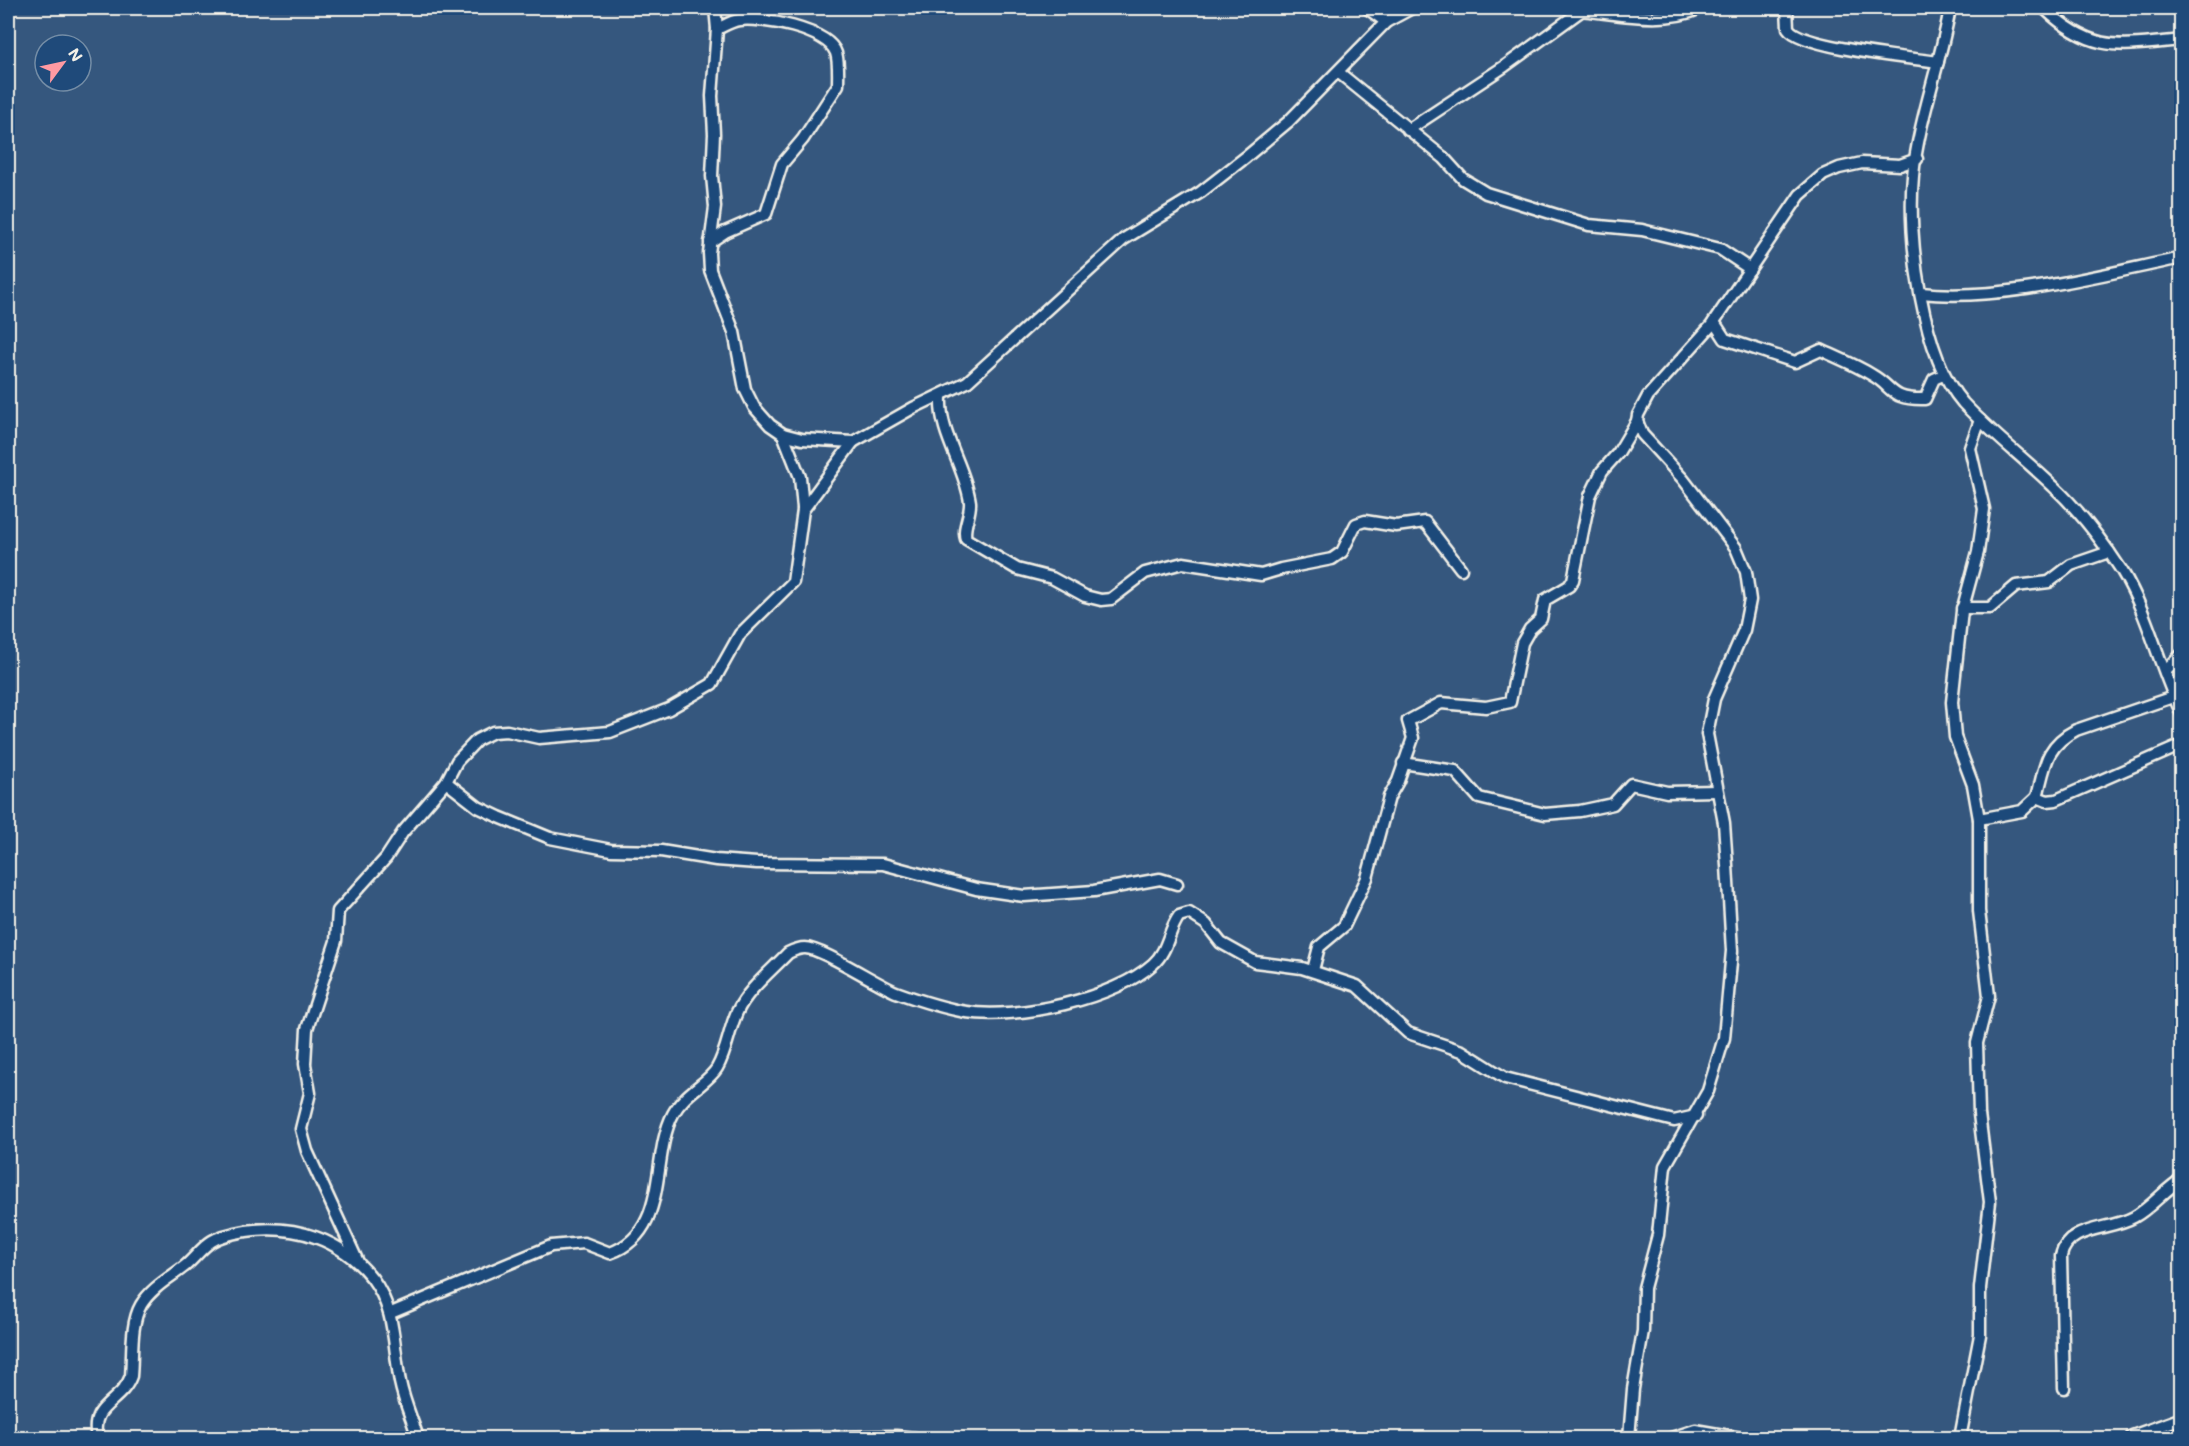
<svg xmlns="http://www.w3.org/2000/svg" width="2189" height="1446" font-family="Mali,sans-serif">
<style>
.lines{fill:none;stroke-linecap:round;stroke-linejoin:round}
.minor-casing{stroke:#f4f1e8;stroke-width:15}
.minor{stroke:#1f4a7a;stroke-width:10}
</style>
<rect width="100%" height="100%" fill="#35577e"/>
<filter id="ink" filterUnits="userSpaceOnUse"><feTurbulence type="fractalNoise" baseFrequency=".0167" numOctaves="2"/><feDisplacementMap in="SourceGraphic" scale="12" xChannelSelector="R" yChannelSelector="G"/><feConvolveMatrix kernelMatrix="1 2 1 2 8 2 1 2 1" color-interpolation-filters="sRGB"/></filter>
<g filter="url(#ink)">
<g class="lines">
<g class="minor-casing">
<g id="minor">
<polyline points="715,8 717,29 712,96 714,134 712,176 715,207 709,253 710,270 734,332 745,389 754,407 770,425 783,434 802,439 853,442 913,408 967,382 1124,239 1201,192 1246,157 1288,122 1386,22 1412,8"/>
<polyline points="1367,8 1386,22"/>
<path d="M1787 8 1788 28C1801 48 1911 58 1938 62"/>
<path d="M1950 8C1941 62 1918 122 1913 176 1907 238 1922 356 1963 403 1991 433 2024 458 2053 486 2079 510 2103 542 2122 571 2149 615 2159 667 2182 714"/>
<path d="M2044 8C2092 54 2120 46 2182 40"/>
<path d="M1580 10C1620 14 1664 25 1701 8"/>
<polyline points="1338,72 1444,158 1463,179 1486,193 1589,225 1642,230 1720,249 1750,269"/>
<polyline points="1408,130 1505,66 1585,8"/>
<path d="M710 242 725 232 766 214 782 164 803 139 838 85C838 76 839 62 836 53 828 29 761 17 739 20 731 21 724 26 717 29"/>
<path d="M1921 293C2000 302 2103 274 2182 258"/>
<path d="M1714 322 1725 339 1795 362 1821 350C1838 358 1856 365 1872 375 1895 388 1889 400 1925 399L1934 379 1943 375"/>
<path d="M941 397C939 434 965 466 970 502 971 515 962 528 966 539L1017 569 1052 578 1085 596 1101 600 1111 599 1145 573 1183 563 1261 575 1281 569 1332 559 1342 552 1356 524 1365 521 1396 526 1425 522 1461 569"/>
<polyline points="783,434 800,477 803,508"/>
<polyline points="1962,608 1990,608 2016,586 2049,582 2071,565 2109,552"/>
<polyline points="2165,672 2182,654"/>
<polyline points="1403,763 1455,771 1479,798 1545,814 1580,811 1613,804 1631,784 1667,792 1717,791"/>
<polyline points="446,782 478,807 499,817 550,838 611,850 661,851 716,860 757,863 883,864 976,889 1024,896 1094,891 1160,879 1177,884"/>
<path d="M2037 797C2045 766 2045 746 2076 730L2173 697"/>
<polyline points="1979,819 2022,811 2037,797 2047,801 2056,800 2182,745"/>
<polyline points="1313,970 1319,947 1344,926 1367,878 1389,797 1398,781 1413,738 1408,721 1441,703 1486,707 1510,702 1522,643 1530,629 1541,619 1545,600 1569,586 1573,580 1590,496 1602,471 1618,453 1637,421"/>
<polyline points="2178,1181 2182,1197"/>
<polyline points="358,1262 307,1151 301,1129 310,1093 305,1064 307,1029 336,941 338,911 386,858 403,832 446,782 457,761 477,740 493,732 507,731 539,738 610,732 669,709 712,684 740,634 793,582 803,510 853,442"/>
<path d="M391 1313 551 1246 584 1243 610 1253C670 1232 650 1158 673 1114 684 1093 708 1083 717 1068 727 1051 729 1029 737 1012 748 989 771 971 788 953 794 950 799 948 805 948 822 948 876 984 896 992 918 1000 943 1008 966 1012 1018 1020 1114 999 1153 964 1168 951 1168 931 1179 916L1189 913 1206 924 1221 943 1255 962 1302 968 1357 986 1408 1033 1462 1051 1505 1078 1674 1121 1696 1116"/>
<path d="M2064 1388 2061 1256C2068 1225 2109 1231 2134 1217 2152 1207 2164 1190 2182 1179"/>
<polyline points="2132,1436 2182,1418"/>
<path d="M97 1438C89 1404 121 1404 131 1376 133 1355 130 1324 141 1305 152 1287 170 1278 185 1266 194 1259 202 1247 212 1241 222 1235 235 1233 246 1231 295 1224 341 1239 372 1278 396 1310 393 1345 400 1382 404 1402 412 1419 418 1438"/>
<polyline points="724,1438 896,1436 915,1438"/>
<polyline points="1629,1438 1633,1389 1643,1331 1644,1288 1658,1235 1665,1166 1708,1091 1724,1038 1732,951 1727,865 1724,823 1707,734 1714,699 1744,630 1750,600 1746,572 1736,548 1683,479 1642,434 1637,421 1638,415 1648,396 1711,326 1800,195 1823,175 1839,168 1862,163 1900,165 1917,159"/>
<polyline points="1671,1438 1695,1430 1741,1438"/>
<polyline points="1960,1438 1980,1335 1980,1288 1990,1202 1979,1114 1977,1043 1989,996 1979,911 1979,819 1973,785 1955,737 1952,702 1962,611 1978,552 1984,509 1970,448 1980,420"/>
</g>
</g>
<use href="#minor" class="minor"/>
</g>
</g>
<rect width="2189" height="1446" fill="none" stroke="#1f4a7a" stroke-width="30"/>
<rect x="15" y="15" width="2159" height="1416" fill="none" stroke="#f4f1e8" stroke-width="2" filter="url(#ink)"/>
<g transform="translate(63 63) rotate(57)"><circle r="28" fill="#1f4a7a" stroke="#748da6" stroke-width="1.5"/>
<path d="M0-4.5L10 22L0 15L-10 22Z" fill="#ff9aa2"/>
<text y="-9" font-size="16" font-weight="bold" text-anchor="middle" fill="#f4f1e8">N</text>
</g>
</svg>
